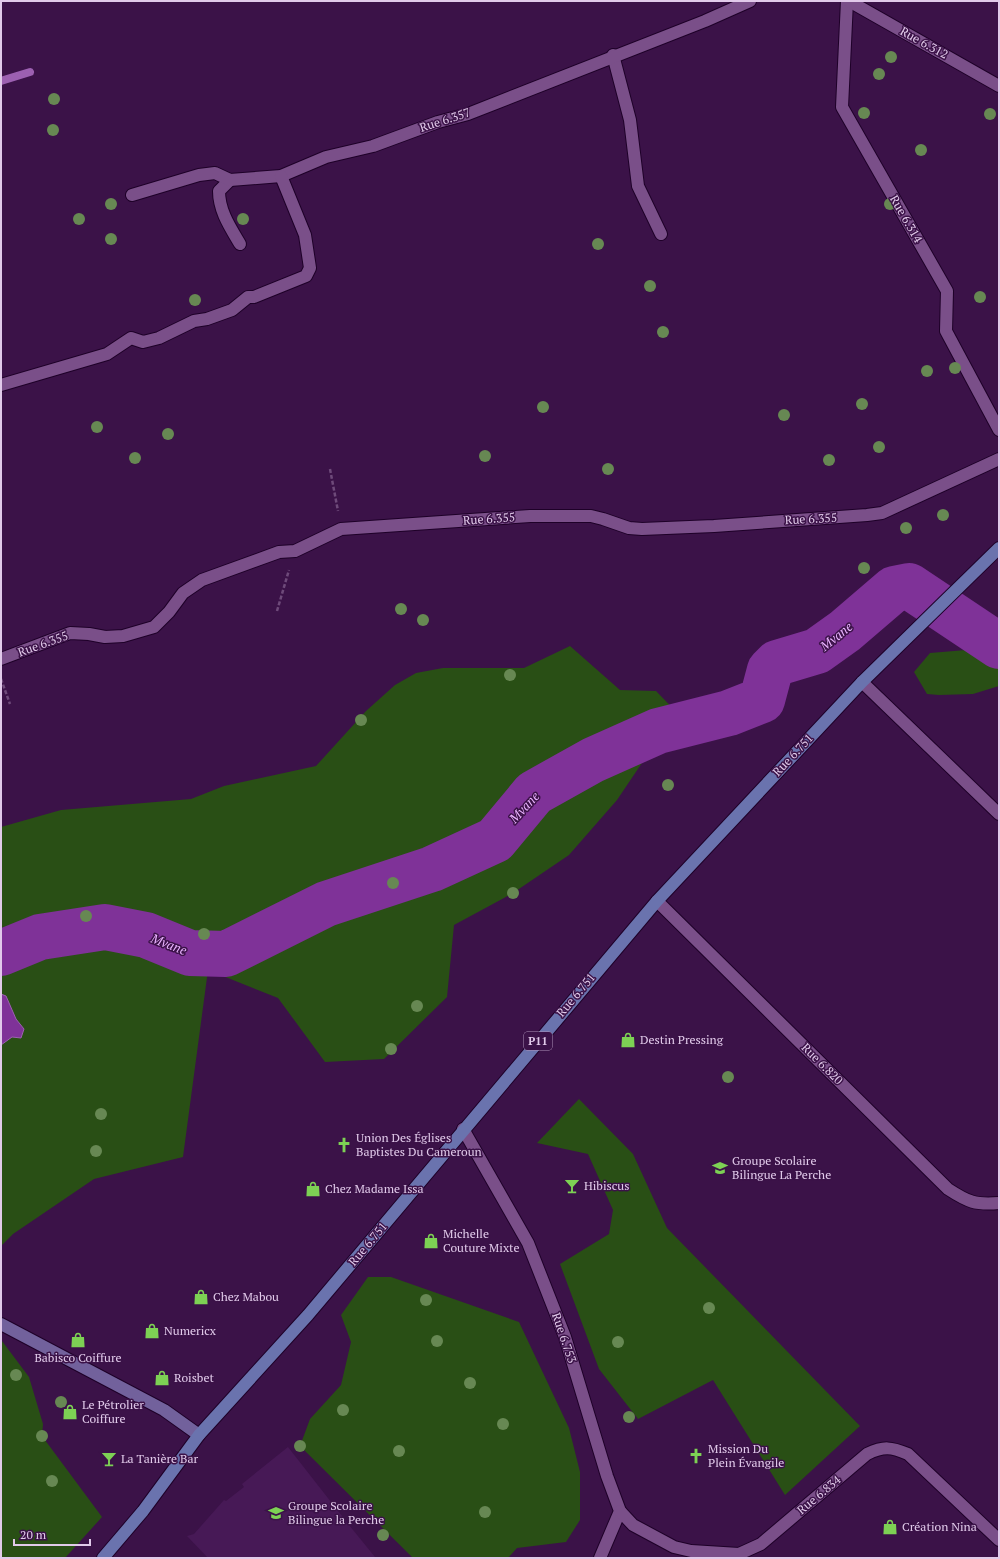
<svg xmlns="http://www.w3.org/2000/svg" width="1000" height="1559" font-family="'PT Serif',serif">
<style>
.built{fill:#471956}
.green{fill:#294f15}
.water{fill:#7f3298;stroke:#9c60b1}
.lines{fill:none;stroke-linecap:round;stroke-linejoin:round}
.stream{stroke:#9c60b1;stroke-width:8}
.river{stroke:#7f3298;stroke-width:46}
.street-casing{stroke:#1e0128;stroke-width:14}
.secondary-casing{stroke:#1e0128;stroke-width:14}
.primary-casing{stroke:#1e0128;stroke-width:14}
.path{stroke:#6e4a7a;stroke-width:2.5;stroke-dasharray:4 2;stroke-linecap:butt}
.street{stroke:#7a4f89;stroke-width:12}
.secondary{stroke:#72619c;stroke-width:12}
.primary{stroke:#6a73ae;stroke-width:12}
.tree{fill:#678853}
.labels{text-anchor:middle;stroke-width:3;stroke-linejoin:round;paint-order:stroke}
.shield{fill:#3b1248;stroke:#af93b9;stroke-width:1}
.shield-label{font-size:11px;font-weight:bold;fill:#e1caea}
.street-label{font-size:12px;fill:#e1caea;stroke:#3b1248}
.poi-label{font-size:12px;fill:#e1caea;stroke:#3b1248;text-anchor:start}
.water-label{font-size:13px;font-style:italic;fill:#eab3ff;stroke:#3b1248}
</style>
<rect width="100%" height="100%" fill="#3b1248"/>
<polygon class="built" points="288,1447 349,1525 375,1557 374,1558 208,1558 187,1536 194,1534 224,1500 226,1501 244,1487 242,1484"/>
<g class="green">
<polygon points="999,637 999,686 973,694 939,695 927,694 914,672 930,653 978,649"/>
<polygon points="570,646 620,690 656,691 697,733 670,739 646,757 617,800 569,855 513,893 454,925 447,997 384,1059 325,1062 278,998 208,970 183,1157 94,1179 13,1234 1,1246 1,827 61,810 191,799 224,786 316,766 366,711 395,685 416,673 443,668 524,668"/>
<polygon points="579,1099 633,1154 667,1228 860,1426 785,1495 713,1380 638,1419 599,1369 560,1264 609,1234 613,1210 588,1154 537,1143"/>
<polygon points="368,1277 391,1277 519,1322 569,1428 580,1472 580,1520 566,1542 517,1548 508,1558 413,1558 300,1446 310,1419 341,1385 351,1342 341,1315"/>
<polygon points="2,1341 29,1377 43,1424 42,1436 102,1517 65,1558 1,1558 1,1342"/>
</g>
<polygon class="water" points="1,994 6,996 16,1019 24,1029 21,1038 12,1037 1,1045"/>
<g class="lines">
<polyline class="stream" points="1,81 30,72"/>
<polyline class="river" points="1,953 40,937 105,927 146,935 190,953 226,954 326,904 432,869 495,840 534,793 593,760 658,731 729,713 762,700 770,670 777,663 817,651 845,631 894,589 909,586 999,646"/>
<g class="street-casing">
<g id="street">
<polyline points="847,1 842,107 947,291 946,331 999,430"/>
<polyline points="849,1 999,86"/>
<polyline points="613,55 630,120 638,186 661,234"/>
<path d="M230 180 219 191C219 211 230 227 240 244"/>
<polyline points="132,195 199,175 215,173 230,180 281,176 326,157 373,146 438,122 468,114 705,21 750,1"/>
<polyline points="1,385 107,354 131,338 143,342 159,338 194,321 207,319 232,310 248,297 254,297 306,276 310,268 305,235 281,176"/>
<polyline points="1,659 70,633 89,634 105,637 123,636 154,627 169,612 183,593 202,580 279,552 295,551 341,529 530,516 591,516 603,519 629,528 642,529 714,526 867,515 882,513 999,459"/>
<polyline points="862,682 999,814"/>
<path d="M657 901 948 1189C968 1202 975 1205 999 1203"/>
<polyline points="463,1129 528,1243 565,1337 607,1476 620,1511 600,1558"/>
<path d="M620 1511 633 1525 674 1547 691 1551 739 1554 761 1544 867 1454C884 1446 891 1447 908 1454L999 1540"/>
</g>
</g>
<g class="secondary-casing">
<polyline id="secondary" points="1,1324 164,1410 199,1435"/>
</g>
<g class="primary-casing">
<polyline id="primary" points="103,1558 143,1511 199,1435 308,1315 657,901 862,682 999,548"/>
</g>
<g class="path">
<polyline points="330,469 338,511"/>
<polyline points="277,611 289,570"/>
<polyline points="1,679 10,704"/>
</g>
<use href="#street" class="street"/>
<use href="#secondary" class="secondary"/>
<use href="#primary" class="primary"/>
</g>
<g class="tree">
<circle cx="891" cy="57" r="6"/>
<circle cx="879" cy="74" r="6"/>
<circle cx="54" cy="99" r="6"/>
<circle cx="864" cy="113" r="6"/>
<circle cx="990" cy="114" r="6"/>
<circle cx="53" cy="130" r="6"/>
<circle cx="921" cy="150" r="6"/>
<circle cx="111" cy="204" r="6"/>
<circle cx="890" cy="204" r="6"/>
<circle cx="79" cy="219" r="6"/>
<circle cx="243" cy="219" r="6"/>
<circle cx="111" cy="239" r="6"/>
<circle cx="598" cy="244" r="6"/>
<circle cx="650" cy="286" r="6"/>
<circle cx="980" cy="297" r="6"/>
<circle cx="195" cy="300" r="6"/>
<circle cx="663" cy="332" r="6"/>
<circle cx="955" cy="368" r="6"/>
<circle cx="927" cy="371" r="6"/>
<circle cx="862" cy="404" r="6"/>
<circle cx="543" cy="407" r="6"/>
<circle cx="784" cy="415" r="6"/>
<circle cx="97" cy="427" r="6"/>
<circle cx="168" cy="434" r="6"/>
<circle cx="879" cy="447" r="6"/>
<circle cx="485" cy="456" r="6"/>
<circle cx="135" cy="458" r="6"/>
<circle cx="829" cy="460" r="6"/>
<circle cx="608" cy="469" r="6"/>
<circle cx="943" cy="515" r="6"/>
<circle cx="906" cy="528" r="6"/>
<circle cx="864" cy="568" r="6"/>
<circle cx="401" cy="609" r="6"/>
<circle cx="423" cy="620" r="6"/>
<circle cx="510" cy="675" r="6"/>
<circle cx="361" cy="720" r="6"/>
<circle cx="668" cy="785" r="6"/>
<circle cx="393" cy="883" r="6"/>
<circle cx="513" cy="893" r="6"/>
<circle cx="86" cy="916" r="6"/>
<circle cx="204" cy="934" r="6"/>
<circle cx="417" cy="1006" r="6"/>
<circle cx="391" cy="1049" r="6"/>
<circle cx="728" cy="1077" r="6"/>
<circle cx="101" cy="1114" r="6"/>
<circle cx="96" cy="1151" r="6"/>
<circle cx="426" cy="1300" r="6"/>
<circle cx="709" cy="1308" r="6"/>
<circle cx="437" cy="1341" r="6"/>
<circle cx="618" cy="1342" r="6"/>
<circle cx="16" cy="1375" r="6"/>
<circle cx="470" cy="1383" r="6"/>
<circle cx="61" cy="1402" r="6"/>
<circle cx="343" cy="1410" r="6"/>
<circle cx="629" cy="1417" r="6"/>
<circle cx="503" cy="1424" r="6"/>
<circle cx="42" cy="1436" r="6"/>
<circle cx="300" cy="1446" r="6"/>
<circle cx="399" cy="1451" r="6"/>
<circle cx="52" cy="1481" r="6"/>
<circle cx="485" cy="1512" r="6"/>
<circle cx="383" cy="1535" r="6"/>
</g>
<defs>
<g id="shop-bare" transform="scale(1.2)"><path d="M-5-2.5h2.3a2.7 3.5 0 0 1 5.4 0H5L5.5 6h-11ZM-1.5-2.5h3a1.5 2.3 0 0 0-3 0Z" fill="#7dd154" stroke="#3b1248" stroke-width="2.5" paint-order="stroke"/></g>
<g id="church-bare" transform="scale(1.2)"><path d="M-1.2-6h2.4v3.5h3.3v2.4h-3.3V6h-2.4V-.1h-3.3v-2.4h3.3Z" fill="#7dd154" stroke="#3b1248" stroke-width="2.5" paint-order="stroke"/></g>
<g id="school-bare" transform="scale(1.2)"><path d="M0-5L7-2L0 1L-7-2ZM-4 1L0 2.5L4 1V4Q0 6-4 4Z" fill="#7dd154" stroke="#3b1248" stroke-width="2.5" paint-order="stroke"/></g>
<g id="bar-bare" transform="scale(1.2)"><path d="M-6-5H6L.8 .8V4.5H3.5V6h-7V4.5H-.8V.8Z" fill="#7dd154" stroke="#3b1248" stroke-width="2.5" paint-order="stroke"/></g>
</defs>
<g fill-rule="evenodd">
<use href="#shop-bare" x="628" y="1040"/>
<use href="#church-bare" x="344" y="1145"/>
<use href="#school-bare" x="720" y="1168"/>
<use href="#bar-bare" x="572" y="1186"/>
<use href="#shop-bare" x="313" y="1189"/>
<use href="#shop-bare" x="431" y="1241"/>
<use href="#shop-bare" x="201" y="1297"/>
<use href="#shop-bare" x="152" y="1331"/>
<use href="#shop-bare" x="78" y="1340"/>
<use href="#shop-bare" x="162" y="1378"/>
<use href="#shop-bare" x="70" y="1412"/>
<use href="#church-bare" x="696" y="1456"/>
<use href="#bar-bare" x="109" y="1459"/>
<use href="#school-bare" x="276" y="1513"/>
<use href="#shop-bare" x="890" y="1527"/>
</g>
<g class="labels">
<rect class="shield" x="524" y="1032" width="28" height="18" rx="3"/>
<g class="shield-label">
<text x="538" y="1045">P11</text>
</g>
<g class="street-label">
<text transform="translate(924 43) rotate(29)" y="4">Rue 6.312</text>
<text transform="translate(445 120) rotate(-18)" y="4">Rue 6.357</text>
<text transform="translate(906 219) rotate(60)" y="4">Rue 6.314</text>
<text transform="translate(489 519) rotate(-4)" y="4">Rue 6.355</text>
<text transform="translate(811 519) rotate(-3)" y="4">Rue 6.355</text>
<text transform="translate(43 644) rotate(-20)" y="4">Rue 6.355</text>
<text transform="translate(793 755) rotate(-47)" y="4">Rue 6.751</text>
<text transform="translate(576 995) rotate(-50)" y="4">Rue 6.751</text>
<text transform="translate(822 1064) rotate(45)" y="4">Rue 6.820</text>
<text transform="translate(368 1244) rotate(-50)" y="4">Rue 6.751</text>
<text transform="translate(564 1338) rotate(71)" y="4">Rue 6.753</text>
<text transform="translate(819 1495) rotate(-40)" y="4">Rue 6.834</text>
</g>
<g class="poi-label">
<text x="640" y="1044">Destin Pressing</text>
<text x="356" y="1142">Union Des Églises<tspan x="356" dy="14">Baptistes Du Cameroun</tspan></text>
<text x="732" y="1165">Groupe Scolaire<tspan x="732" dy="14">Bilingue La Perche</tspan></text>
<text x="584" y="1190">Hibiscus</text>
<text x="325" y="1193">Chez Madame Issa</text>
<text x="443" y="1238">Michelle<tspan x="443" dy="14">Couture Mixte</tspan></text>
<text x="213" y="1301">Chez Mabou</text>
<text x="164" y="1335">Numericx</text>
<text x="78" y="1362" text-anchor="middle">Babisco Coiffure</text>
<text x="174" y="1382">Roisbet</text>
<text x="82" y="1409">Le Pétrolier<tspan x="82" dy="14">Coiffure</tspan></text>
<text x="708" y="1453">Mission Du<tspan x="708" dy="14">Plein Évangile</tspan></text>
<text x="121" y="1463">La Tanière Bar</text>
<text x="288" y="1510">Groupe Scolaire<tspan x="288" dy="14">Bilingue la Perche</tspan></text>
<text x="902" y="1531">Création Nina</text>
</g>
<g class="water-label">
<text transform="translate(836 636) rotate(-39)" y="5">Mvane</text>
<text transform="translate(524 807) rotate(-47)" y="5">Mvane</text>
<text transform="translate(169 944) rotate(21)" y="5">Mvane</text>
</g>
</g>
<rect width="1000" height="1559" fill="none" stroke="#e1caea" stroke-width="4"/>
<path d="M14 1539v6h76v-6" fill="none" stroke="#e1caea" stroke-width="2"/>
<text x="20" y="1539" font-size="12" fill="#e1caea" stroke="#3b1248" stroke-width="3" paint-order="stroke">20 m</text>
</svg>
